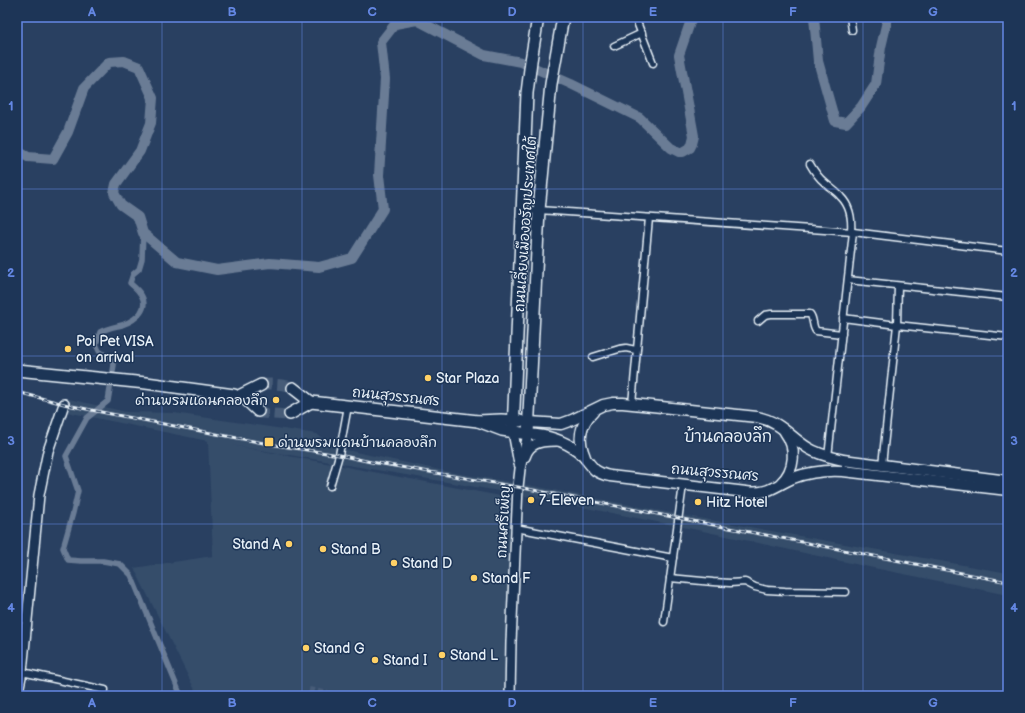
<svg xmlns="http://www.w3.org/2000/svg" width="1025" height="713" font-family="'Balsamiq Sans','Playpen Sans Thai',sans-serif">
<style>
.built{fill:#364d6b}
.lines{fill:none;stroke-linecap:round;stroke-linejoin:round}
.canal{stroke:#6b7c95;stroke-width:5.5}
.river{stroke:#6b7c95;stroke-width:10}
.street-tunnel{stroke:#465b78;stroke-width:6;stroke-dasharray:6 3;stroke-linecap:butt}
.highway-tunnel{stroke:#465b78;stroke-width:11;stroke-dasharray:11 5.5;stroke-linecap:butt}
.street-casing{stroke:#e8f1f8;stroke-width:9}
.secondary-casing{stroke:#e8f1f8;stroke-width:12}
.primary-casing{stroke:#e8f1f8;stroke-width:13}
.highway-casing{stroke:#e8f1f8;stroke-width:14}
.street{stroke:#1d3557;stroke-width:6}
.secondary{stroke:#1d3557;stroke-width:9}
.primary{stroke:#1d3557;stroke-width:10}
.highway{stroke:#1d3557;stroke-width:11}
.rail-casing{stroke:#e8f1f8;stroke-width:3}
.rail{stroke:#1d3557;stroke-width:1.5;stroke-dasharray:4.5;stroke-linecap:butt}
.grid{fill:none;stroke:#6487e3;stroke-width:1;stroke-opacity:0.55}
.poi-dot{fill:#ffd166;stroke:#1d3557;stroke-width:1.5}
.labels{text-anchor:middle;stroke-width:3;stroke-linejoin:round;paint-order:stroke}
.street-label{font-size:14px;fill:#e8f1f8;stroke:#1d3557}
.poi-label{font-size:14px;fill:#e8f1f8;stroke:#1d3557;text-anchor:start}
.quarter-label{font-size:16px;fill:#e8f1f8;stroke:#1d3557}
.neatline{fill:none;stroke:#6487e3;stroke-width:1.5}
.grid-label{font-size:13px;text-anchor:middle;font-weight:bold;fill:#6487e3}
</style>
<rect width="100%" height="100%" fill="#294061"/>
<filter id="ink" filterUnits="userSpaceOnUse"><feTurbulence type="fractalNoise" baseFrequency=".025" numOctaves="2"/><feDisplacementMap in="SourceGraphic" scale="8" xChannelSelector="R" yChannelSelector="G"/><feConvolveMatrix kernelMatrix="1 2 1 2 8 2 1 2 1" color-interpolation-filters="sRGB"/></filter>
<g filter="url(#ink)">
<polygon class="built" points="69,399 126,412 174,413 317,434 332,447 449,472 528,485 676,514 1008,573 1008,595 869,567 703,531 505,492 231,445 511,498 505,696 198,696 134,568 213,556 208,441 67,412"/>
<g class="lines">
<path class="canal" d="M143 233 142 259 139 269 133 274 130 283C133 286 137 289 139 292 152 308 136 320 122 325 114 327 107 328 100 332L96 344 99 351 110 358 114 365 108 401 87 418 66 456 78 491 73 513 63 548 68 560 81 561H103L120 564 131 575 181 696"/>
<g class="river">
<polyline points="814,17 818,61 835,121 846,123 861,107 876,84 881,47 888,17"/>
<polyline points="17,151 28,157 53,159 68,132 84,88 109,62 124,61 139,67 153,98 151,123 140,151 116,184 114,193 121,205 138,217 143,233 177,262 217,270 270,263 319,267 352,258 383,209 379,175 385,79 381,42 395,24 417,20 484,55 521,62 571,84 640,118 671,148 679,152 683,152 690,148 692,144 694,136 688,103 679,55 692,17"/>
</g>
<polyline class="street-tunnel" points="309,690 339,696"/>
<g class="highway-tunnel">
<path d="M261 385 263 384C271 384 287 384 293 388"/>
<polyline points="258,411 260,413 288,415 290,414"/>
</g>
<g class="street-casing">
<g id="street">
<polyline points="635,17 653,63"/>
<polyline points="850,17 852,30"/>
<polyline points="614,46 642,33"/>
<path d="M810 164C814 171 818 177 824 182 829 187 836 191 841 197 850 206 852 220 851 232"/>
<polyline points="523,212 539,210 853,232 1008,251"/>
<polyline points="848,280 1008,297"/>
<polyline points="843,318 897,325 1008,337"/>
<path d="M758 321 765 315 771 314H810C814 319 812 326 816 331L842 334"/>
<polyline points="593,357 619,349 626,348 636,350"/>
<polyline points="632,404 649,218"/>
<polyline points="828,457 853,232"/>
<polyline points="882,465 897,325 898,286"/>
<polyline points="330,486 339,455 348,406"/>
<polyline points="516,528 673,558"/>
<polyline points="670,578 713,582 730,583 745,582 755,587 767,590 785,591 846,592"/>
<polyline points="664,622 683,485"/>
<polyline points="22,672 105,690 104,696"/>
<polyline points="510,695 519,696"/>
</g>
</g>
<g class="secondary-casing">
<g id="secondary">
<polyline points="513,432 519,464"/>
<path d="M525 457C526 454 528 450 530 448 537 441 548 441 557 441"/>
<polyline points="17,696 22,672 39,495 48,451 64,404"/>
<polyline points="510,696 511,642 518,487 520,469 528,434"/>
</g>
</g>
<g class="primary-casing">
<g id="primary">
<path d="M529 422 561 424 572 420 603 405 613 403H623L757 417C781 422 789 436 808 448 819 455 831 457 843 460L1008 481"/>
<path d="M528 434C547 435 563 440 578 451 584 456 589 464 595 470 599 473 605 475 610 476L746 492C768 495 774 486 793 478 809 472 825 470 843 471L1008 490"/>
<path d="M585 457C578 441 579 425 593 412"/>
<path d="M781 483C795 470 797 448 785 432"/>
</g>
</g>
<g class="highway-casing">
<g id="highway">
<polyline points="17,370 146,383 234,395"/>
<polyline points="293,388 311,402 478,421 501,420 520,421"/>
<polyline points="258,411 241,395 261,385"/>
<polyline points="290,414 311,402"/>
<polyline points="478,421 502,430 528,434 539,210 551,84 563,17"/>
<polyline points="513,432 527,93 531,61 538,17"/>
</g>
</g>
<use href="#street" class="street"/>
<use href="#secondary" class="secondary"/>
<use href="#primary" class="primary"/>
<use href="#highway" class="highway"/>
<g class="rail-casing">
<polyline id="rail" points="17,392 72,406 106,413 269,444 339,455 371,462 518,487 1008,582"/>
</g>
<use href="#rail" class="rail"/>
</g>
</g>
<path class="grid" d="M162 17V696M302 17V696M442 17V696M583 17V696M723 17V696M863 17V696M17 189H1008M17 356H1008M17 524H1008"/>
<g class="poi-dot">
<circle cx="68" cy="349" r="4"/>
<circle cx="428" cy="378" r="4"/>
<circle cx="276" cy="400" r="4"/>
<rect x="264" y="437" width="10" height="10" rx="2"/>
<circle cx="531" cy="500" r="4"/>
<circle cx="698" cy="502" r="4"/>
<circle cx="289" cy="544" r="4"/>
<circle cx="323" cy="549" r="4"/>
<circle cx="394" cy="563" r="4"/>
<circle cx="474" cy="578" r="4"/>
<circle cx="306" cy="648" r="4"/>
<circle cx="442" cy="655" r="4"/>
<circle cx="375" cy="660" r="4"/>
</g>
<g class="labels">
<g class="street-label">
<text transform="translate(525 224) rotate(-86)" y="5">ถนนเลี่ยงเมืองอรัญประเทศใต้</text>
<text transform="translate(396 396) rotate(6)" y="5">ถนนสุวรรณศร</text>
<text transform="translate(715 472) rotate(5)" y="5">ถนนสุวรรณศร</text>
<text transform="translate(503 522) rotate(-87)" y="5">ถนนศรีเพ็ญ</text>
</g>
<g class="poi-label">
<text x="76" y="346">Poi Pet VISA<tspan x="76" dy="16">on arrival</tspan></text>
<text x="436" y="383">Star Plaza</text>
<text x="268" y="405" text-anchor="end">ด่านพรมแดนคลองลึก</text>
<text x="278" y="447">ด่านพรมแดนบ้านคลองลึก</text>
<text x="539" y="505">7-Eleven</text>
<text x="706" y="507">Hitz Hotel</text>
<text x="281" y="549" text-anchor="end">Stand A</text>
<text x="331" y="554">Stand B</text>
<text x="402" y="568">Stand D</text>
<text x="482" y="583">Stand F</text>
<text x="314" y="653">Stand G</text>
<text x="450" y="660">Stand L</text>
<text x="383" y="665">Stand I</text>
</g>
<g class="quarter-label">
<text x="728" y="442">บ้านคลองลึก</text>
</g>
</g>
<rect width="1025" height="713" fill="none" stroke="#1d3557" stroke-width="44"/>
<rect x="22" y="22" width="981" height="669" class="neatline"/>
<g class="grid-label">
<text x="92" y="16">A</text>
<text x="232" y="16">B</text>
<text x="372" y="16">C</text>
<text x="512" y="16">D</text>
<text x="653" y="16">E</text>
<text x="793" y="16">F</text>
<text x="933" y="16">G</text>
<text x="11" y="110">1</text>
<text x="1014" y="110">1</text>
<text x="11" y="277">2</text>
<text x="1014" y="277">2</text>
<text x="11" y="445">3</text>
<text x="1014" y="445">3</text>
<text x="11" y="612">4</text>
<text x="1014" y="612">4</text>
<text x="92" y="707">A</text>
<text x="232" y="707">B</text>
<text x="372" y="707">C</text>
<text x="512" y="707">D</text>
<text x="653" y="707">E</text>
<text x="793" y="707">F</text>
<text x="933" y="707">G</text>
</g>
</svg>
